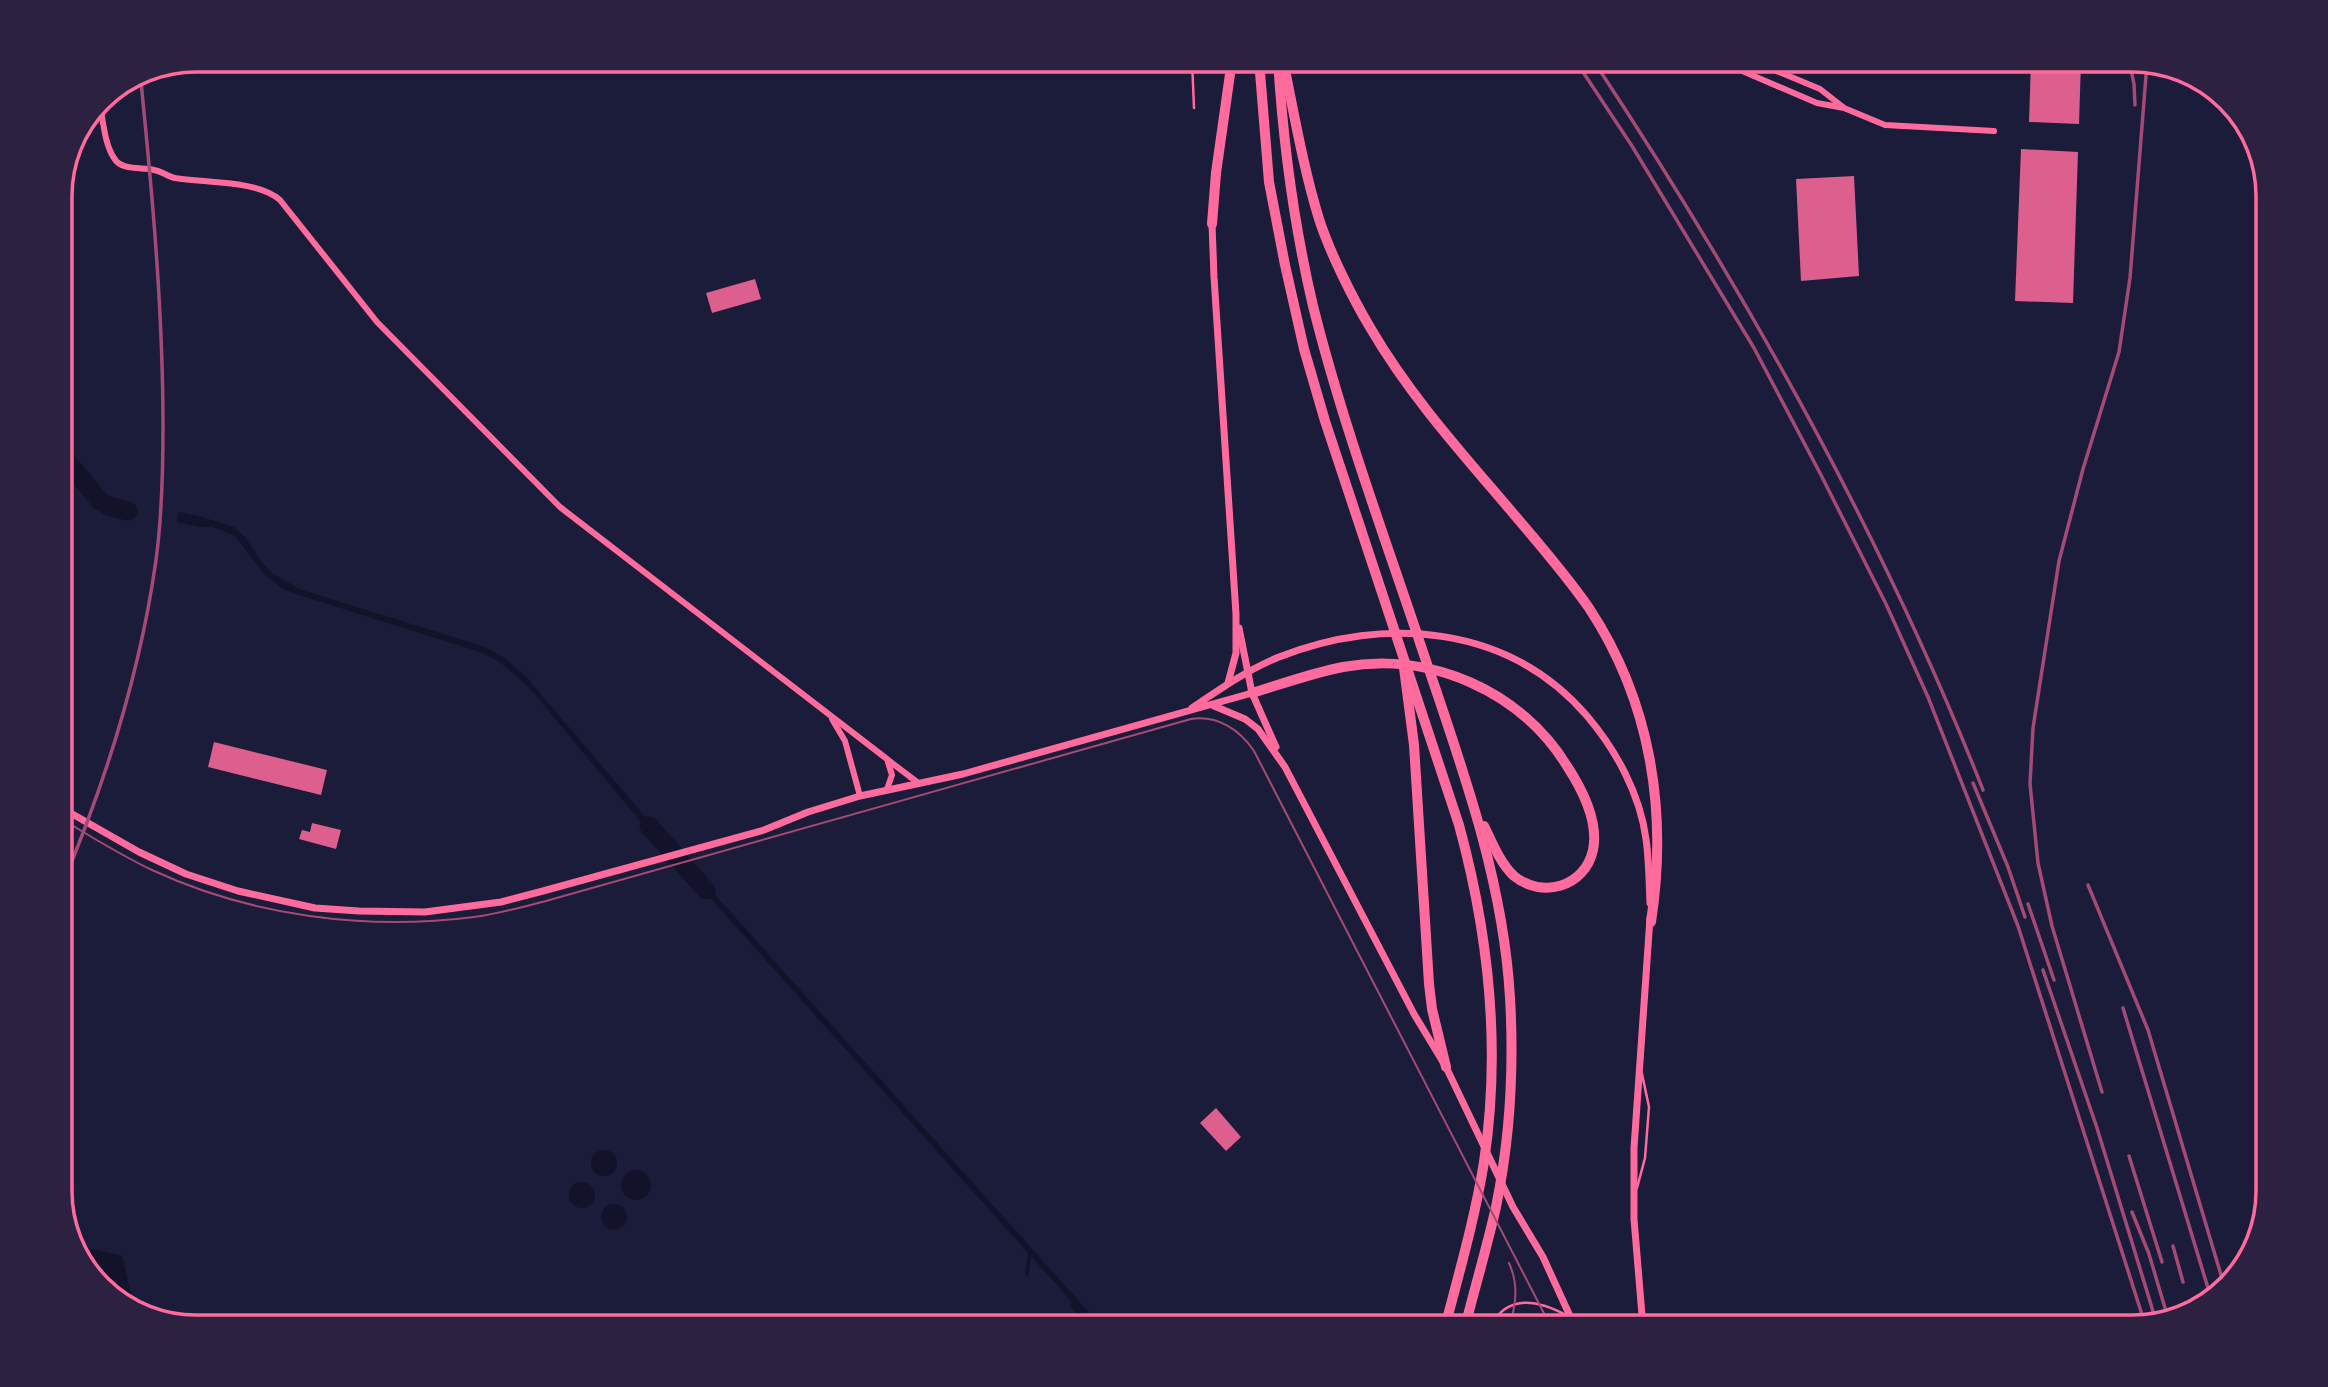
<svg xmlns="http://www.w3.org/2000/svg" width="2328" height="1387" font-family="Inter,sans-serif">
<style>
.water{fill:#12122b}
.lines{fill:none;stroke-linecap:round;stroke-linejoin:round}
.stream{stroke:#12122b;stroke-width:3.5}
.river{stroke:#12122b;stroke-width:19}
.building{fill:#dd5f8e}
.service{stroke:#ff6b9d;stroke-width:2.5}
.minor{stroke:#ff6b9d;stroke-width:6}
.tertiary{stroke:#ff6b9d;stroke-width:7}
.primary{stroke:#ff6b9d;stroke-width:10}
.tram{stroke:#a44b75;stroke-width:2}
.rail{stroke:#a44b75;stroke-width:3.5}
.rim{fill:none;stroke:#ff6b9d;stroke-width:3.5}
</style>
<rect width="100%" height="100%" fill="#1b1b3a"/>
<g class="water">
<path d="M178 512 195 515 234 527 245 537 262 562 273 574 302 590 482 646 506 659 528 679 669 845 662 847C633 812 604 778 576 744 548 711 521 669 480 652L293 593 280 587 265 575 234 535 213 527H199L177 522Z"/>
<polygon points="692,869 1102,1327 1093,1325 1080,1327 1080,1318 1070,1305 1072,1302 686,871"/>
<circle cx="604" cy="1163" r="13"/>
<circle cx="636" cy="1185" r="15"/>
<circle cx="582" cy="1195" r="13"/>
<circle cx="614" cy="1217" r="13"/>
<polygon points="74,1245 122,1256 134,1307 125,1307 78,1260"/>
</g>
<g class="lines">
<polyline class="stream" points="1027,1274 1030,1252"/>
<g class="river">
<polyline points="60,453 100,501 108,506 128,511"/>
<polyline points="649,826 706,890"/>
</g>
</g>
<g class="building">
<polygon points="2031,60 2081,60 2079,124 2029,122"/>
<polygon points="2021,149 2078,152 2073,303 2015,301"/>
<polygon points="1854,176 1859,276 1801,281 1796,179"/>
<polygon points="755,279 761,299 712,313 706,293"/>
<polygon points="214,742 327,770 321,795 208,767"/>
<polygon points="312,823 341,830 336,849 299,839 302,830 310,832"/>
<polygon points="1216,1108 1241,1137 1226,1151 1200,1123"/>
</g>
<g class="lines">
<g class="service">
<polyline points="1192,60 1194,108"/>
<polyline points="1637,1188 1645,1158 1649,1107 1642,1074"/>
<path d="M1490 1327C1508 1292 1540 1301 1568 1316"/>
</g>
<g class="minor">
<polyline points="1724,60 1740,70 1817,103 1844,108 1885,125 1994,131"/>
<polyline points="1750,60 1820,89 1843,107"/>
<path d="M99 100C103 118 104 143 114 158 121 171 142 167 154 170 161 171 167 176 175 178 205 183 257 180 280 200L377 322 560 507 887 759 892 775 887 789"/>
<polyline points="832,719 845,741 860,796"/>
<polyline points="888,760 917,782"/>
</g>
<g class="tertiary">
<polyline points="1212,224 1214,277 1236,614 1236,653 1228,683"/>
<polyline points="1239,628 1252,693 1276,747"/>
<polyline points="1214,706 1245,719 1258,729 1285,767 1414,1014 1446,1067 1513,1207 1543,1257 1575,1327"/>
<path d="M1192 708C1220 689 1247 670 1279 657 1385 615 1509 625 1587 716 1616 750 1640 794 1646 839 1649 860 1649 882 1650 903"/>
<polyline points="60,807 139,852 186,874 238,891 315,908 359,911 425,912 501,902 543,891 764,830 808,812 860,796 963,774 1252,693"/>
<polyline points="1643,1327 1634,1219 1634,1148 1650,918"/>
</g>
<g class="primary">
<path d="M1259 60 1269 182 1285 265 1304 349 1325 421 1459 825C1489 935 1501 1049 1484 1162 1475 1218 1459 1273 1445 1327"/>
<path d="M1278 60C1283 142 1294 225 1313 306 1341 418 1381 527 1418 637 1457 754 1503 873 1510 998 1514 1067 1510 1139 1496 1207 1487 1247 1475 1287 1465 1327"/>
<path d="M1283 60C1294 113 1303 167 1319 219 1330 253 1353 299 1371 329 1413 401 1470 462 1523 525 1546 552 1569 579 1589 608 1651 702 1668 812 1651 922"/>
<polyline points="1212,224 1216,173 1232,60"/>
<polyline points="1404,668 1414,745 1429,984 1432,1009 1446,1067"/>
<path d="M1252 693C1282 684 1312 673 1343 667 1430 651 1521 691 1567 766 1582 789 1599 821 1593 850 1585 887 1542 899 1514 876 1500 863 1492 842 1484 826"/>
</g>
<g class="tram">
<path d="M60 818C90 836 120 855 152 870 251 916 366 931 474 917 498 914 522 907 546 901L1191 719C1218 715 1240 730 1254 751L1551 1327"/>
<path d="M1509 1327C1516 1305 1519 1285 1509 1263"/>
</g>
<g class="rail">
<polyline points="1575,60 1632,146 1754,348 1821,475 1886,604 1928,697 2018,926 2145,1324"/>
<path d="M1593 60C1745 290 1882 533 1983 790"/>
<polyline points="2129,60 2134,84 2135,105"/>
<polyline points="1973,783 2008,867 2025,917"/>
<polyline points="2088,885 2148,1030 2224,1285"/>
<path d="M60 890C105 784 140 675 156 560 162 516 163 471 163 427 163 309 152 190 140 72"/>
<polyline points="2028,904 2054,980"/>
<polyline points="2043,970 2097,1128 2156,1321"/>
<polyline points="2123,1008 2211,1298"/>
<polyline points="2102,1092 2052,926 2038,863 2030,784 2033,728 2059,561 2083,469 2119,352 2130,278 2147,63"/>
<polyline points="2129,1156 2162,1262"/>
<polyline points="2132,1212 2149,1254 2168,1318"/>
<polyline points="2173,1246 2183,1282"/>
</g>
</g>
<path d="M0 0H2328V1387H0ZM196 72H2132A124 124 0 0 1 2256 196V1191A124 124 0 0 1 2132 1315H196A124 124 0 0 1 72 1191V196A124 124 0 0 1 196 72Z" fill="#2d2142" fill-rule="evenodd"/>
<path class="rim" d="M196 72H2132A124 124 0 0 1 2256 196V1191A124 124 0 0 1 2132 1315H196A124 124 0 0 1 72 1191V196A124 124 0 0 1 196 72Z"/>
</svg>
